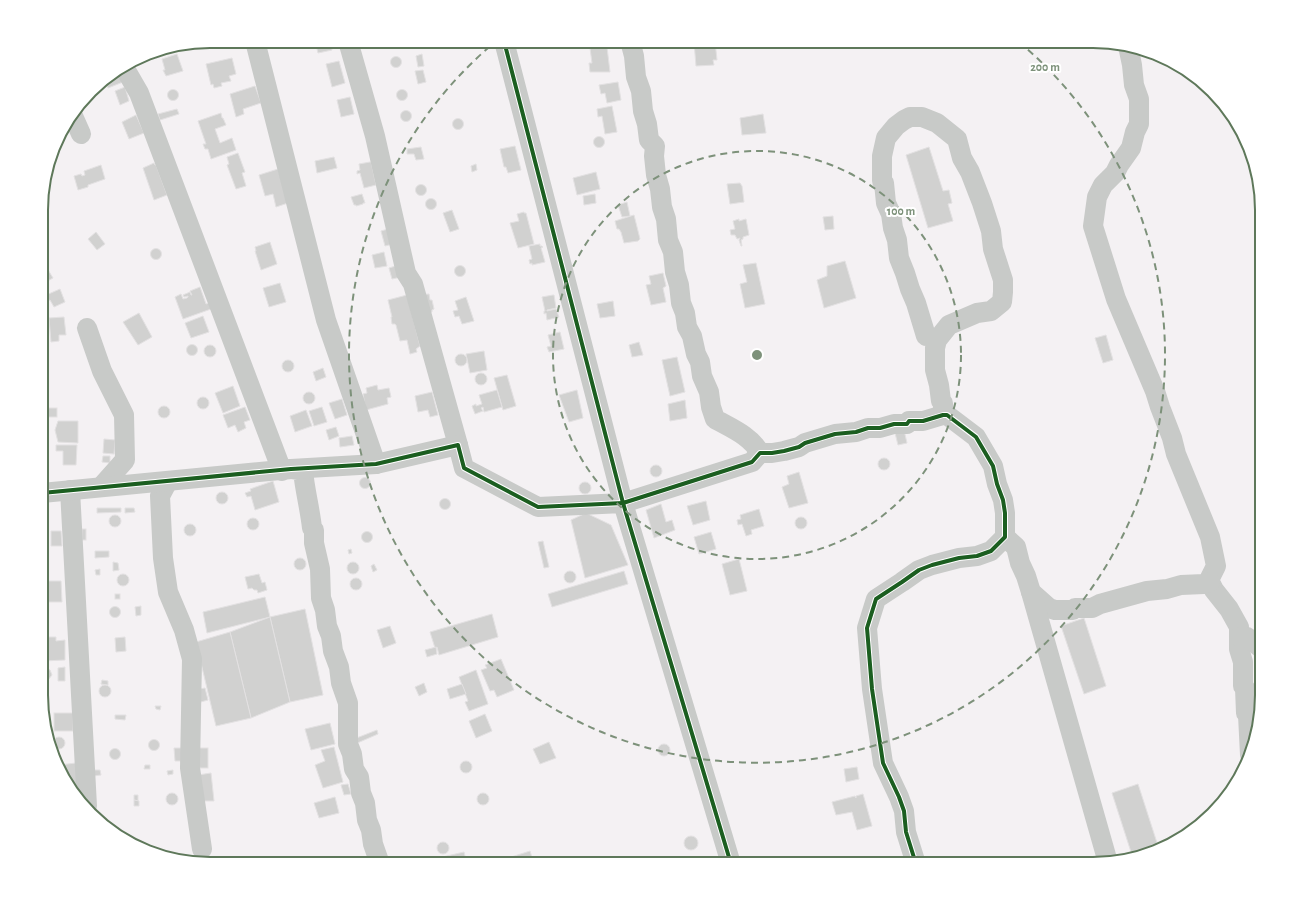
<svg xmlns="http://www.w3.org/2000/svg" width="1303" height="905" font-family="'Alegreya Sans',sans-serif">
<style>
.building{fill:#d1d1d0;stroke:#e3e1e2}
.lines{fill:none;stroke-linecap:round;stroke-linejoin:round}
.minor{stroke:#c8cac8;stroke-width:20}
.cycleway-casing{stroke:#fff;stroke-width:6}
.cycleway{stroke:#1b5e20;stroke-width:4}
.ring{fill:none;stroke:#7d917a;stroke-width:2;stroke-dasharray:7 5}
.rim{fill:none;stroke:#5e785a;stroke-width:2}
.centre{fill:#7d917a;stroke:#fff;stroke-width:2}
.ring-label{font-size:12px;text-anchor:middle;font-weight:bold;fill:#7d917a;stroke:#fff;stroke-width:4;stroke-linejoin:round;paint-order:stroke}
</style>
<rect width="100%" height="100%" fill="#f4f1f3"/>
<g class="building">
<polygon points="221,41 231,41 231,42 222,45"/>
<polygon points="315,41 330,41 332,50 318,53"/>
<polygon points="390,41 400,41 399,44 395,45 392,44"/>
<polygon points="595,41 616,41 617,46 607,47 610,72 590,72 589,63 592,63 590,48 599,46 599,45 595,45"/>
<polygon points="706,41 715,41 717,60 713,60 714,65 696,66 694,42"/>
<polygon points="177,54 183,71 166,76 163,70 165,70 162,59"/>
<polygon points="422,54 424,66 418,67 416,56"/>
<circle cx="396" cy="62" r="5.5"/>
<polygon points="232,58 236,74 229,76 231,81 221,83 222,86 214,88 213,84 211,85 206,64"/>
<polygon points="339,61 345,83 332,87 326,64"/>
<polygon points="423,70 426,82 418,84 415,71"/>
<polygon points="118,71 123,82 108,88 104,80"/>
<polygon points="618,82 621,100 607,103 605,93 601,94 599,85"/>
<polygon points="255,86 261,103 243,109 244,114 236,117 230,94"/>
<polygon points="125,87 129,101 120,105 115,91"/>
<circle cx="402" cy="95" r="5.5"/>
<circle cx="173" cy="95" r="5.5"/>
<polygon points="350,97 354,114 341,117 337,100"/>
<polygon points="612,106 617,132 605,134 602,116 598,117 597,109"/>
<polygon points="177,109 179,114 160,120 158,114"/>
<circle cx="406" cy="116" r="5.5"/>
<polygon points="221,113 222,118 223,118 226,125 215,129 220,143 232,138 236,150 211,159 208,149 205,149 203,144 206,144 198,121"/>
<polygon points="763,114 766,133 742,135 740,118"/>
<polygon points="136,115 144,133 129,139 122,122"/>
<circle cx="458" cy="124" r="5.5"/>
<circle cx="599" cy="142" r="5.5"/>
<polygon points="515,146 521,170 508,173 506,167 504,167 500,149"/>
<polygon points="421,147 424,159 416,160 414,154 407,154 407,149"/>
<polygon points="929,147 943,191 949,190 952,203 948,204 953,221 928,228 906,155"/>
<polygon points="238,153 245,172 242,173 246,186 236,189 227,165 229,164 227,157"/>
<polygon points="334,157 337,168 317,173 315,161"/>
<polygon points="370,162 371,162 376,185 364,188 360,173 357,174 357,171 360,170 359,164"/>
<polygon points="154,163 155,165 156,165 167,195 154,200 143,168"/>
<polygon points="476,164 477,170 472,172 471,166"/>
<polygon points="101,165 105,179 88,185 88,187 78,190 74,176 81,174 82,176 85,175 84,171"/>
<polygon points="278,169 288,203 276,207 273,194 265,196 259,175"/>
<polygon points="596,172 600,189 577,195 573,178"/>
<polygon points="740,183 742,186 744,202 730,204 727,184"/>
<circle cx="421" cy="190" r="5.5"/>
<polygon points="362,194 365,203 363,203 363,204 356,206 356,205 354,205 351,197"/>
<polygon points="595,194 596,203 584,205 583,196"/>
<circle cx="431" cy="204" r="5.5"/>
<polygon points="627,202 630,216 622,217 618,205"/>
<polygon points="452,210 459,229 450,232 443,213"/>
<polygon points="524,212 524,213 526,213 534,244 518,248 510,223 519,221 517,214"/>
<polygon points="634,215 640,239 638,241 624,243 621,232 619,229 617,229 615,221"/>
<polygon points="833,216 834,229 825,230 823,217"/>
<polygon points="739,219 739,221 746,219 749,235 743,237 743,239 741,240 742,246 741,246 739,240 740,238 737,239 735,235 731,235 730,230 735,229 733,221"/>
<polygon points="388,229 393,244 385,246 381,231"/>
<polygon points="96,232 105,244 97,250 88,239"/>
<polygon points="270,242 277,264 261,270 255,251 256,251 255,247"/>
<polygon points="540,244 540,246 542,246 543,247 541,248 545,262 532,265 532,263 530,264 529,260 532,259 529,246"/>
<circle cx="156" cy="254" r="5.5"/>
<polygon points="384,252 387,266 375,268 372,255"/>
<polygon points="845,261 856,298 824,308 817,280 827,276 827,266"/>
<polygon points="756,263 765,304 745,308 740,284 747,282 743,265"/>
<polygon points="45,265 53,278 42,284 42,266"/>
<polygon points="399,265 401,277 392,279 389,268"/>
<circle cx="460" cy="271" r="5.5"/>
<polygon points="663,273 666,286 663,288 666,302 651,305 646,285 651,284 649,276"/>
<polygon points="280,283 286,302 269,307 263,288"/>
<polygon points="200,287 206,304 209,303 211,309 183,319 175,297 181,294 183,299 187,298 188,297 188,296 184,297 183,295 190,292 191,295 192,295 190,291"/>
<polygon points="60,289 65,302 54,307 50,300 46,301 44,296"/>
<polygon points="429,294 430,300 432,300 434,309 432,310 432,312 422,313 419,295"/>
<polygon points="407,295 420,346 416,349 417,352 410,354 407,340 400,341 396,325 395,324 392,324 391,317 392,317 388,300"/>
<polygon points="553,295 554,295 556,308 547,310 547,311 556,309 559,317 547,320 546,313 544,314 544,311 545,311 542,297"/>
<polygon points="466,297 474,321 462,324 459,316 455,317 453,311 458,310 455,301"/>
<polygon points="613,301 615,316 600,318 597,304"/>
<polygon points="139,313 152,337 138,345 123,322"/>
<polygon points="203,316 209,332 191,338 185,323"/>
<polygon points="64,317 66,335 59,335 59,341 51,342 49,318"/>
<polygon points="560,332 564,349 549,352 547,347 551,346 548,335"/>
<polygon points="1106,335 1113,360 1103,363 1095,338"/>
<polygon points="639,342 643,355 632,357 629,345"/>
<circle cx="192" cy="350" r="5.5"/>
<circle cx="210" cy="351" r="6"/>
<polygon points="484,351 487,370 470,373 466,354"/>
<circle cx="461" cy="360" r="6"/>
<polygon points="677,357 685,392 670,396 662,360"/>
<circle cx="288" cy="366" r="6"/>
<polygon points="323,368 326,377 316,381 313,372"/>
<circle cx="481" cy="379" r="6"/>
<polygon points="507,375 516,406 503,410 494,378"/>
<polygon points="377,385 378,390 389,388 391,397 387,398 388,404 366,410 363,394 367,393 366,388"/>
<polygon points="233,386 240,406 223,413 215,393"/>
<polygon points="497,390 502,407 484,412 483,407 481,408 483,411 475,414 472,406 476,404 476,406 482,404 479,395"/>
<polygon points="577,390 583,418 569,422 559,395"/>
<polygon points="432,392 438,415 430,417 428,410 418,412 415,396"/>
<circle cx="309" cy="398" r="6"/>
<circle cx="203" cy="403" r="6"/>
<polygon points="342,399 347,415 335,419 329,403"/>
<polygon points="685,400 687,418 670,421 668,404"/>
<circle cx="164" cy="412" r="6"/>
<polygon points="245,407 250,420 244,422 246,428 238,432 235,425 228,428 223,415"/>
<polygon points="322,407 327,422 314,426 309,411"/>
<rect x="42" y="408" width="15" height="9"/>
<polygon points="306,410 312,426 295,432 290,416"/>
<polygon points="58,421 78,421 78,443 58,442 55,430"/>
<polygon points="336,427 339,436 329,440 326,430"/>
<polygon points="904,430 907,443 898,445 895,433"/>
<polygon points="43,435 46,437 48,440 46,445 42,447"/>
<polygon points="352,436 354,445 340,447 339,438"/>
<polygon points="104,439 115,440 114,454 103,453"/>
<polygon points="56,445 77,445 76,465 63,465 63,451 56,451"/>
<polygon points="103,456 110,456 110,463 102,462"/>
<circle cx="884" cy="464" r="6"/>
<circle cx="656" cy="471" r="6"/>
<polygon points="799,472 808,503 789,508 782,487 789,484 787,476"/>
<circle cx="365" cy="483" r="5.5"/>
<polygon points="273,481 279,502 255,510 251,496 247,497 245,493 251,491 250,489"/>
<circle cx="585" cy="488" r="6"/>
<circle cx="222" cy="498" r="6"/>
<circle cx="445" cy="504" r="5.5"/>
<polygon points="706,501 710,520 693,525 687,506"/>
<polygon points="661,504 666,522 672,520 675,530 654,538 646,510"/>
<polygon points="97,508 121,508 121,512 97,513"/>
<polygon points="125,508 134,508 135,512 125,513"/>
<polygon points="759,509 764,526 751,530 752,534 746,536 742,524 738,525 737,520 741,519 740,515"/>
<polygon points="586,513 611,525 628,565 585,578 571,520"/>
<circle cx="115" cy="521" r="6"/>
<circle cx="801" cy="523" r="6"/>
<circle cx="253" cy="524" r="6"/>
<circle cx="190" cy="530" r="6"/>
<rect x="82" y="529" width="4" height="11"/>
<polygon points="51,531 61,531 62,546 51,546"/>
<circle cx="367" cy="537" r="5.5"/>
<polygon points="711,532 716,549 699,554 694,537"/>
<polygon points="543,541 549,567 544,568 538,542"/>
<polygon points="351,549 352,553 349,554 348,550"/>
<polygon points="95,551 109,551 109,557 95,558"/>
<circle cx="300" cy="564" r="6"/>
<polygon points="739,559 747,591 730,595 722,564"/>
<polygon points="113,562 118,563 119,570 113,571"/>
<circle cx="353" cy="568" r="6"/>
<polygon points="374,564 377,570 373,572 371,566"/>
<polygon points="100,569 100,575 96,575 95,570"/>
<polygon points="624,571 628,584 552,607 548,594"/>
<circle cx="570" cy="577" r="6"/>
<circle cx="123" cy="580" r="6"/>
<polygon points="259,574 262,583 265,582 267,590 258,593 257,590 254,590 252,588 248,589 245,577"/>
<circle cx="356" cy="584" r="6"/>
<polygon points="44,581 61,581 62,602 45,602"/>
<rect x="115" y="594" width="5" height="5"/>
<polygon points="265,597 270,617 207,633 203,612"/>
<polygon points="141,606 141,615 136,616 135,607"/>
<circle cx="115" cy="612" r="5.5"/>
<polygon points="305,609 323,695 290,702 270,617"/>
<polygon points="492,614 498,637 439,655 437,647 435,648 430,632"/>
<polygon points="270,617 290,702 251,718 230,632"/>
<polygon points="1084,618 1106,686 1084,694 1061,626"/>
<polygon points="390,626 396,643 383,648 377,630"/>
<polygon points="230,632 251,718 216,726 196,642"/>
<polygon points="45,637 56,637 56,641 65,640 65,660 42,661 42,651 45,651"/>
<polygon points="125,637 126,651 116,652 115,638"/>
<polygon points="436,647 437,654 427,657 425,650"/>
<polygon points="501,659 514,690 497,697 494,690 490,691 481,670 487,668 485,665"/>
<polygon points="65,667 65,681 58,681 58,668"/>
<polygon points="46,668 50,670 52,675 48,680 42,680 42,669"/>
<polygon points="476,670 488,704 469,711 465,702 468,701 459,677"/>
<polygon points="102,680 108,681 108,685 101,684"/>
<polygon points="424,683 427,692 419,696 415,687"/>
<polygon points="462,684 466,694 450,699 447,689"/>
<circle cx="105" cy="691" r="6"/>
<polygon points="205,688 208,700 197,703 194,690"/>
<polygon points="155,706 161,706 160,710 156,709"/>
<rect x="54" y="713" width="19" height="18"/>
<polygon points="485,714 492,731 476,738 469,721"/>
<polygon points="115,715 126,715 125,720 115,719"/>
<polygon points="44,721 48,722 51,727 51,731 48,733"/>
<polygon points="330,723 335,744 311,750 305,729"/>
<polygon points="377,730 378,734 355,744 354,739"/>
<circle cx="59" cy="743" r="6"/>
<circle cx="154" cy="745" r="5.5"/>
<polygon points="549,742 556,758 540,764 533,749"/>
<circle cx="664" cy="750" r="6"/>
<polygon points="334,747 343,782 323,788 315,765 325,761 321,750"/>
<polygon points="174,748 183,748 183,761 175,761"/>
<rect x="197" y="748" width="11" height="20"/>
<circle cx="115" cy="754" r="5.5"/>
<circle cx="466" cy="767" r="6"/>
<polygon points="76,763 79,798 65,782 65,777 63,777 59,765"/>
<polygon points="145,765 150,765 150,769 144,769"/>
<polygon points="857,767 859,779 846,782 844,769"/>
<polygon points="93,770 100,770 101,775 93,776"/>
<polygon points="173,770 173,774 168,775 167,771"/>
<polygon points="211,773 214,801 201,801 198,775"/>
<polygon points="348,784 351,794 344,795 341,785"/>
<polygon points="1138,784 1159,849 1132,855 1112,793"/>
<circle cx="172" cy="799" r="6"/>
<circle cx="483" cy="799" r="6"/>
<polygon points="863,794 872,826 857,830 852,812 836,815 832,802 855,796 856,798 856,796"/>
<polygon points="134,795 138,795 138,801 134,800"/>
<polygon points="335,797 339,813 319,818 314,803"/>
<polygon points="134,800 139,801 139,806 134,806"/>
<circle cx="691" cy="843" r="7"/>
<circle cx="443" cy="848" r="6"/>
<polygon points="530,851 534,864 506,864 505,859"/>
<polygon points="464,852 467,864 435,864 434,859"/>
</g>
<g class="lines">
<g class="minor">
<polyline points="255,41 326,320 376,464"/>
<polyline points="348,41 375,136 406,273 413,284 458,445"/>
<polyline points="504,41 623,503 752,462 760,453 772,453 784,451 799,447 805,443 835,434 856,432 868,428 880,428 894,424 907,424 909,421 923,421 943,415 947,415 976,437 993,466 997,484 1003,500 1005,513 1005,537 991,551 977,556 959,558 932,565 919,570 902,582 876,599 867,628 872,689 883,763 899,797 904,811 906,832 916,864"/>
<path d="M630 41 634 56 636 77 641 91 643 111 647 124 649 140 655 146 654 156 656 175 660 189 662 207 666 219 668 240 673 252 675 272 679 285 681 303 685 313 687 327 692 336 696 354 700 362 702 376 709 392 711 407 715 419C731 428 751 436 760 453"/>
<polyline points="1128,46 1132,65 1134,85 1139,99 1139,124 1135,132 1131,148 1119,165 1115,173 1103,185 1097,197 1093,226 1116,299 1155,391 1160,407 1172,438 1176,454 1210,537 1216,566 1210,578 1210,582 1214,590 1229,609 1239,627 1239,649 1243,662 1243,686 1245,688 1246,713 1248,715 1250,755"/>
<polyline points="124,67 139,93 282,471"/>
<polyline points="73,116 81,134"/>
<polyline points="87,328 102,371 124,415 125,460 101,487"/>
<polyline points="926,336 916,303 910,289 905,273 899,258 897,240 893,228 891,214 886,203 884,183 882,181 882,156 886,138 896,126 904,120 910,117 922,117 937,123 957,139 962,158 970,172 982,203 991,231 993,249 1003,280 1003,292 1002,302 991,311 977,313 949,325 937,340 935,348 935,370 939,385 941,401 943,403 943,415"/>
<path d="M291 469 303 471C305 491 310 509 312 528L314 530V543L320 569 321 598 325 610 327 626 331 636 333 651 339 667 341 683 348 703V744L352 754 354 769 359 777 361 793 365 803 367 820 371 830 373 844 380 864"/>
<polyline points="168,481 160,496 163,558 168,592 184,630 192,659 190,768 202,849"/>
<polyline points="70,490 87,806"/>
<polyline points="42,493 291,469 376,464 458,445 464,468 538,507 623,503 731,864"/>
<polyline points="1005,537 1016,547 1020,563 1026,576 1031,592 1049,608 1055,610 1073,610 1075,608 1092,608 1100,604 1147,591 1167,589 1181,585 1204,584 1210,582"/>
<polyline points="1031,592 1107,859"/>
<polyline points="1239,637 1247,637 1262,649"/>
</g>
<g class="cycleway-casing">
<g id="cycleway">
<polyline points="504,41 623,503 752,462 760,453 772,453 784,451 799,447 805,443 835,434 856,432 868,428 880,428 894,424 907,424 909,421 923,421 943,415 947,415 976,437 993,466 997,484 1003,500 1005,513 1005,537 991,551 977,556 959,558 932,565 919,570 902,582 876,599 867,628 872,689 883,763 899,797 904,811 906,832 916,864"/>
<polyline points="42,493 291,469 376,464 458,445 464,468 538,507 623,503 731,864"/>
</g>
</g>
<use href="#cycleway" class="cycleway"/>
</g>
<g class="ring">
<circle cx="757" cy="355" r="204"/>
<path d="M1019 42A408 408 0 1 1 495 42"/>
</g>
<path d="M0 0H1303V905H0ZM210 48H1093A162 162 0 0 1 1255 210V695A162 162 0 0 1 1093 857H210A162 162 0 0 1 48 695V210A162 162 0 0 1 210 48Z" fill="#fff" fill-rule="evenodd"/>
<path class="rim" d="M210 48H1093A162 162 0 0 1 1255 210V695A162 162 0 0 1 1093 857H210A162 162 0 0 1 48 695V210A162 162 0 0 1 210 48Z"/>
<circle cx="757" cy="355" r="6" class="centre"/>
<g class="ring-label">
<text x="1045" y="71">200 m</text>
<text x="901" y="215">100 m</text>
</g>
</svg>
